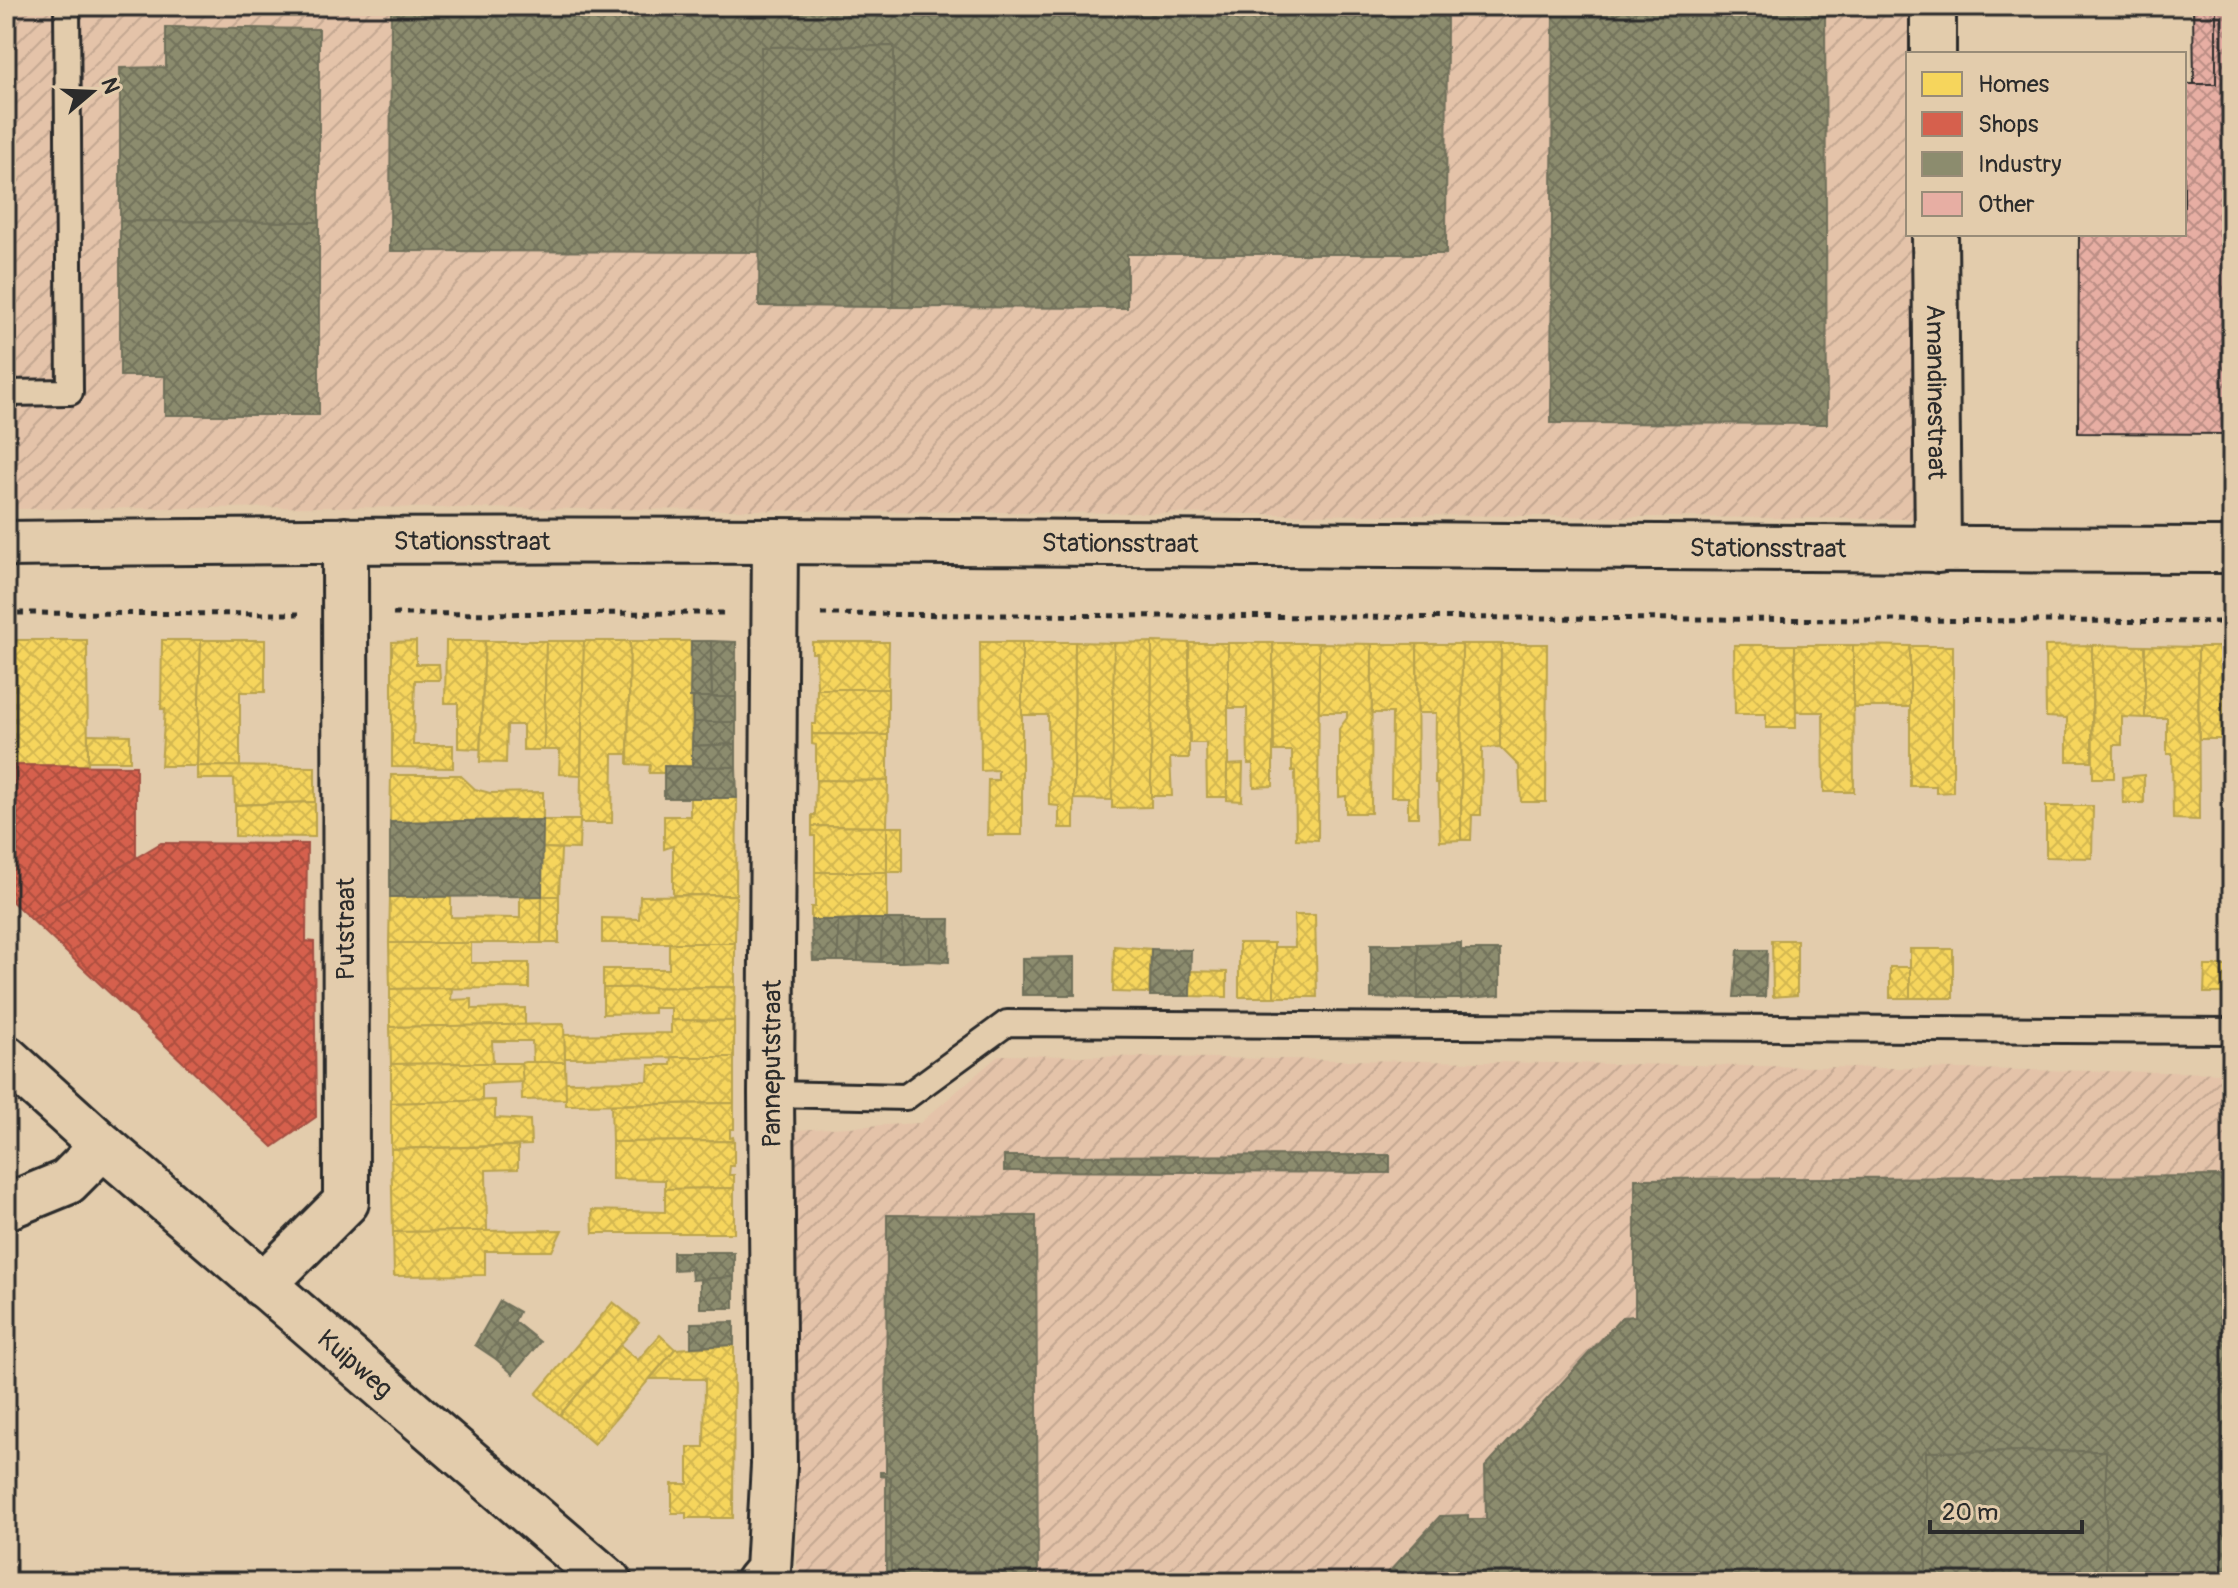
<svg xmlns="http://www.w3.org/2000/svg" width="2238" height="1588" font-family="Pangolin,sans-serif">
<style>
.industrial{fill:url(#industrial-furrows)}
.homes{fill:url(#homes-cross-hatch);stroke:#b9a24d;stroke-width:2}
.shops{fill:url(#shops-cross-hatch);stroke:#a35043;stroke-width:2}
.industry{fill:url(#industry-cross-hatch);stroke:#6f6f5a;stroke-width:2}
.building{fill:url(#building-cross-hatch);stroke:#2b2b2b;stroke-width:2}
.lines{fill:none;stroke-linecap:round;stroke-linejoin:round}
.service-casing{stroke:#2b2b2b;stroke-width:30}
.minor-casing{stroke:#2b2b2b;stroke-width:50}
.path{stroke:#2b2b2b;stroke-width:5;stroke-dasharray:6 6;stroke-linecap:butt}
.service{stroke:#e3ccac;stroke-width:24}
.minor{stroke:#e3ccac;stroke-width:44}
.labels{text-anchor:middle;stroke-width:8;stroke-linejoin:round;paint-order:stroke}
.street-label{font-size:26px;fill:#2b2b2b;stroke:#e3ccac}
</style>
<defs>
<pattern id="industrial-furrows" width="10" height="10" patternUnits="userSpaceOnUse" patternTransform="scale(2)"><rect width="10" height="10" fill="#e4c3a9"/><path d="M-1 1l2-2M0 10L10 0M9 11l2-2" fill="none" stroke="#c4a892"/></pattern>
<pattern id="homes-cross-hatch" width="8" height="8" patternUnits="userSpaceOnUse" patternTransform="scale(2)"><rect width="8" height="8" fill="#f6d55c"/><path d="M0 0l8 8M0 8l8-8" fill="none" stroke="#d3b750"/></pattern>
<pattern id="shops-cross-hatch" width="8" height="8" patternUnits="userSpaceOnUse" patternTransform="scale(2)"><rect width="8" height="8" fill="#d6604d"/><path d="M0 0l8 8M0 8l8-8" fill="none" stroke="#ae4f40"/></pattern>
<pattern id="industry-cross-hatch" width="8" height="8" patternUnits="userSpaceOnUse" patternTransform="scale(2)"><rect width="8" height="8" fill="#8c8c6e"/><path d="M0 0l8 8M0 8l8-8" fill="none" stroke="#73735b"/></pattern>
<pattern id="building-cross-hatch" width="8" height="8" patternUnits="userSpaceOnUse" patternTransform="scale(2)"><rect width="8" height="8" fill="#e7aea3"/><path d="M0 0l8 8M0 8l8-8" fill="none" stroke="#bb8e85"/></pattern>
</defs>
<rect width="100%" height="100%" fill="#e3ccac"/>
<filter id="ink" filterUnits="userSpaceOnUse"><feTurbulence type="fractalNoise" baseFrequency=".0125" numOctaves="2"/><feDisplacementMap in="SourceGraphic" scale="16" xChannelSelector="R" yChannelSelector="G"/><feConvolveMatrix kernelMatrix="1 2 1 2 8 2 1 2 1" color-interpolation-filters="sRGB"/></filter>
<g filter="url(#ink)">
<g class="industrial">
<polygon points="6,6 1913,6 1913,54 1908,54 1908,234 1915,234 1917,519 335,507 6,509"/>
<polygon points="999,1055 2232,1073 2232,1582 797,1582 795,1130 920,1123"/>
</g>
<g class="homes">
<polygon points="6,640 87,640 88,765 6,765"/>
<polygon points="162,640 201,640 197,766 161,766 165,709 161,709"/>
<polygon points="201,640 265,640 265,692 240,692 240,767 197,766"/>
<polygon points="416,641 416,664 439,664 440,680 415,680 413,745 453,745 453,768 392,767 392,642"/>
<polygon points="446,641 485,641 480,749 458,748 458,703 445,703"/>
<polygon points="485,641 546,641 544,750 523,750 523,725 507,725 506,763 480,762"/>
<polygon points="546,641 584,641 581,775 559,774 560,750 544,750"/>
<polygon points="584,641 630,641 628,754 613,754 612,823 580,823"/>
<polygon points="630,641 691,641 692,767 664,766 664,773 649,773 650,765 628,764"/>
<polygon points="812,642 889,642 888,689 817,689 816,653 812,653"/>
<polygon points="980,642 1022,642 1022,835 987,835 988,780 998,780 998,770 981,771"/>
<polygon points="1022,642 1075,642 1074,828 1059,828 1059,806 1049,805 1048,715 1022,715"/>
<polygon points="1075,642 1114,643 1113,800 1074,799"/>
<polygon points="1152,642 1151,807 1112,808 1114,643"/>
<polygon points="1152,642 1189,643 1189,758 1170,758 1172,796 1151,796"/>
<polygon points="1189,643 1228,643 1228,797 1207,797 1206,743 1190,743"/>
<polygon points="1228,643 1273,643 1273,786 1254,787 1253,764 1248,764 1247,708 1228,708"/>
<polygon points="1273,643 1319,643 1318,840 1296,839 1295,771 1292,771 1292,751 1274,751"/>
<polygon points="1319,643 1372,644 1371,813 1346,813 1346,796 1339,797 1339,729 1347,718 1347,712 1319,712"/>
<polygon points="1372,644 1417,644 1418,817 1408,817 1408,797 1391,797 1392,713 1372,713"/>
<polygon points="1417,644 1462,644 1461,840 1440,841 1438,783 1435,783 1436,713 1418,713"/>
<polygon points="1462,644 1501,644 1500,747 1482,748 1481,815 1472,815 1471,840 1461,840"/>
<polygon points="1501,644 1547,644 1546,802 1521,802 1519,766 1500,747"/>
<polygon points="1734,645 1795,645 1796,728 1766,728 1766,714 1735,714"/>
<polygon points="1795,645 1853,645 1854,792 1824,792 1823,712 1796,712"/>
<polygon points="1853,645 1910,646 1910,707 1853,707"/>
<polygon points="2092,645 2145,646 2145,718 2122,717 2122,745 2114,745 2114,778 2093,778"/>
<polygon points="2092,645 2092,761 2067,761 2067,718 2046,717 2045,646"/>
<polygon points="1910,646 1953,646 1953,792 1936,793 1936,786 1910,786"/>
<polygon points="2145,646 2198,647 2199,820 2173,819 2172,754 2167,754 2167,718 2145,718"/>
<polygon points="2198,647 2232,647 2232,739 2199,739"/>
<polygon points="817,689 888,689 888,735 812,734 812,724 816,724"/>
<polygon points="88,734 130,735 130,761 88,761"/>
<polygon points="812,734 888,735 888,781 816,780 816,745 812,744"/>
<polygon points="1243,764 1242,801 1227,800 1227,765"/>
<polygon points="197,766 315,767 315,802 235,805 234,779 197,779"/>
<polygon points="391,775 460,775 475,789 490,793 543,792 543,820 390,822"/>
<polygon points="2144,775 2144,803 2123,803 2122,777"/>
<polygon points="816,780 888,781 887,827 812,826 812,815 815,815"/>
<polygon points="690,798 737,798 736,895 673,895 673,846 664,849 664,816 690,816"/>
<polygon points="315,802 315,837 235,836 235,805"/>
<polygon points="2046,806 2093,806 2092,858 2046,857"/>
<polygon points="543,820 580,820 579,849 542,848"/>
<polygon points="812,826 887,827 887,872 815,872 815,836 812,836"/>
<rect x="887" y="827" width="16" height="45"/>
<polygon points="542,848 561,849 559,896 542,896"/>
<polygon points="815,872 887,872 887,919 811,920 811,907 815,907"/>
<polygon points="736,895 735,943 602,943 602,918 639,919 640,896"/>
<polygon points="542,896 559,896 559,943 541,943"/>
<polygon points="542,896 541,943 389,943 390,897 451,897 451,917 520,918 520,897"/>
<polygon points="1294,915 1315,915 1317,997 1274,997 1274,947 1295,947"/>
<polygon points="1772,940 1797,940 1797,995 1773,997"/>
<polygon points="389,943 471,943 471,963 529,963 529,988 390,989"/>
<polygon points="669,943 735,943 735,987 603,988 603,969 669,969"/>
<rect x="1239" y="943" width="35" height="54"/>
<polygon points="1114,946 1151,949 1149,993 1113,992"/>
<rect x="1910" y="949" width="43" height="49"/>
<polygon points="2205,966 2232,966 2232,993 2204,993"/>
<rect x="1890" y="967" width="20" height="31"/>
<polygon points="1190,971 1227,972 1227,997 1190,996"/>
<polygon points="735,987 734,1021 671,1020 671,1008 654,1008 654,1013 603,1014 603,988"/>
<polygon points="452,988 451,1000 472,999 472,1009 525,1008 525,1025 390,1027 390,989"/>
<polygon points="671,1020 734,1021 734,1057 565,1058 564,1035 671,1033"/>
<polygon points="564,1024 565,1062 533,1062 532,1041 492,1041 493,1063 391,1064 390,1027"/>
<polygon points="672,1057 734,1057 734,1103 566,1105 565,1082 648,1081 649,1065 671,1065"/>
<polygon points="525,1062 565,1062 566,1099 522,1100 521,1063"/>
<polygon points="471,1063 521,1063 523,1082 482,1084 482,1101 391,1103 391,1064"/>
<polygon points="495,1100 495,1118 530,1120 531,1145 391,1149 391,1103"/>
<polygon points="734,1103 734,1129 730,1129 730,1138 733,1137 734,1141 612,1142 611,1105"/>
<polygon points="734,1141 734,1166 730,1166 729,1175 734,1175 734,1188 665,1189 665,1180 612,1179 612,1142"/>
<polygon points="518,1146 518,1169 486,1170 487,1231 393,1232 391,1149"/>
<polygon points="734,1188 734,1233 593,1233 592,1210 665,1212 665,1189"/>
<polygon points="562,1230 552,1251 485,1251 485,1275 394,1276 393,1232"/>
<polygon points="613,1302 639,1323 560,1415 536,1394"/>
<polygon points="660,1335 675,1349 594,1444 560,1415 620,1345 638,1360"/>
<polygon points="734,1345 733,1518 686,1518 686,1513 672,1513 672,1484 688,1484 688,1447 704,1447 705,1379 650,1379 675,1349"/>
</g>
<g class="shops">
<polygon points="6,765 136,766 136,858 32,920 6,896"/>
<polygon points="161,843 307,844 306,941 314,942 316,1117 273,1147 32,920"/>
</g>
<g class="industry">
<polygon points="391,6 1447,6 1446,254 1127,254 1127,308 893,307 894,46 761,47 760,252 390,251"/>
<polygon points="1553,7 1825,8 1827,424 1551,423"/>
<polygon points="166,27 319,29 319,222 120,221 120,68 166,67"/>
<polygon points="894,46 893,307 759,306 761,47"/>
<polygon points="120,221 319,222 319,415 165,415 165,376 120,376"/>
<polygon points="691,641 711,641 712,697 690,697"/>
<polygon points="711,641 736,642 736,697 712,697"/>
<rect x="693" y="697" width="43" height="25"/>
<polygon points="693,722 736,722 736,744 692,746"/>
<polygon points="736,744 736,767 692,767 692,746"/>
<polygon points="664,766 736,767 737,798 664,798"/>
<polygon points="543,820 542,896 390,897 390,822"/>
<polygon points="859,919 858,961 838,961 838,920"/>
<polygon points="859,919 882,919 881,962 858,961"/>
<polygon points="882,919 903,919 902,962 881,962"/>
<polygon points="903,919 930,919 930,961 902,962"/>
<polygon points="930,919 950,919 949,962 930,961"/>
<polygon points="811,920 838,920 838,961 813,961"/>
<polygon points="1461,943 1461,999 1418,999 1418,944"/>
<polygon points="1371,944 1418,944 1418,999 1371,998"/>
<polygon points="1151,949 1191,950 1190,996 1150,996"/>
<polygon points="1461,950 1500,950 1500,995 1461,999"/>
<polygon points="1738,950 1767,950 1765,997 1734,997"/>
<polygon points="1075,957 1075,995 1022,995 1022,958"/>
<polygon points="1390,1155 1390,1173 1004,1171 1004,1156"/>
<polygon points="2232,1176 2232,1582 2106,1582 2106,1451 1926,1452 1926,1582 1380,1582 1440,1516 1468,1515 1468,1519 1486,1519 1485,1467 1622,1317 1635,1316 1635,1179"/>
<polygon points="887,1215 1036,1216 1038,1582 891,1582 891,1477 880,1476 880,1472 886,1472"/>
<polygon points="673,1252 734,1252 734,1277 692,1280 691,1269 673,1270"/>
<polygon points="734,1277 734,1308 700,1308 700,1279"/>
<polygon points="500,1301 519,1312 496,1359 475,1345"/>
<polygon points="514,1321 540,1342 513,1374 496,1359"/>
<polygon points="734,1322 734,1345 691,1347 691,1323"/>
<polygon points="2106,1451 2106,1582 1926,1582 1926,1452"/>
<polygon points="886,1476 891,1477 891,1582 886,1582"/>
</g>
<g class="building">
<polygon points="2193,6 2216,6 2216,84 2194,84"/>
<polygon points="2216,6 2232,6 2232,434 2078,433 2079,234 2184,234 2184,84 2216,84"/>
</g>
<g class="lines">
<g class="service-casing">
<g id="service">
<polyline points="6,393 70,392 67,6"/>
<polyline points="771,1094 906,1097 1007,1023 2232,1031"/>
</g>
</g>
<g class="minor-casing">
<g id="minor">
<polyline points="1933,6 1933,54"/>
<path id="s1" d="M1935 234 1938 550"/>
<path id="s2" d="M6 544C748 534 1490 549 2232 550"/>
<polyline points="6,1058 103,1146"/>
<path id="s3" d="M6 1207 67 1182 103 1146 609 1582"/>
<polyline points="263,1285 346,1202 345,540"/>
<path id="s4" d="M758 1582 768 1570 774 1465 771 1094 775 541"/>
</g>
</g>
<g class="path">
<polyline points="6,613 299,614"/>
<polyline points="393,614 727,613"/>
<polyline points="821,614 2232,622"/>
</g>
<use href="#service" class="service"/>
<use href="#minor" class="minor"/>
</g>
</g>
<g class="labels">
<g class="street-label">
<text dy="9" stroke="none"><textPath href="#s1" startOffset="158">Amandinestraat</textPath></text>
<text dy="9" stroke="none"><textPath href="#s2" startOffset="466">Stationsstraat</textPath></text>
<text dy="9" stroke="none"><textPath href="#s2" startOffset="1114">Stationsstraat</textPath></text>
<text dy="9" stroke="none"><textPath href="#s2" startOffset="1762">Stationsstraat</textPath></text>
<text transform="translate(345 929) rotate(-90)" y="9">Putstraat</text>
<text dy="9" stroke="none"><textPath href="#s4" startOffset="522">Panneputstraat</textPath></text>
<text dy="9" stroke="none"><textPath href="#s3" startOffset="450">Kuipweg</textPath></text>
</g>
</g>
<rect width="2238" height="1588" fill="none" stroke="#e3ccac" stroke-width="32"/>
<rect x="16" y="16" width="2206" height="1556" fill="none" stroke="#2b2b2b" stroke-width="3" filter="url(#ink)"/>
<rect x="1906" y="52" width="280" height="184" fill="#e3ccac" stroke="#998c78" stroke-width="2"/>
<rect x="1922" y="72" width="40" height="24" fill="#f6d55c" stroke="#998c78" stroke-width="2"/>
<text x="1978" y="92" font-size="24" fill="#2b2b2b">Homes</text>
<rect x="1922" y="112" width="40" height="24" fill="#d6604d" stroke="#998c78" stroke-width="2"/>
<text x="1978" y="132" font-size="24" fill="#2b2b2b">Shops</text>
<rect x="1922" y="152" width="40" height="24" fill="#8c8c6e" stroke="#998c78" stroke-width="2"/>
<text x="1978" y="172" font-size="24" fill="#2b2b2b">Industry</text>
<rect x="1922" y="192" width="40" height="24" fill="#e7aea3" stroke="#998c78" stroke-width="2"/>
<text x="1978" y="212" font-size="24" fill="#2b2b2b">Other</text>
<g transform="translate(92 92) rotate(71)" stroke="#e3ccac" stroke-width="6" paint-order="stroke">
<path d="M0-6L14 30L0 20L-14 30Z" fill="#2b2b2b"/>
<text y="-12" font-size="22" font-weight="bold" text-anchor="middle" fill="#2b2b2b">N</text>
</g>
<path d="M1930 1520v12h152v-12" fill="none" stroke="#2b2b2b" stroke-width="4"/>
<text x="1942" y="1520" font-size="24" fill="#2b2b2b" stroke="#e3ccac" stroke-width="6" paint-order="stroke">20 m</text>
</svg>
